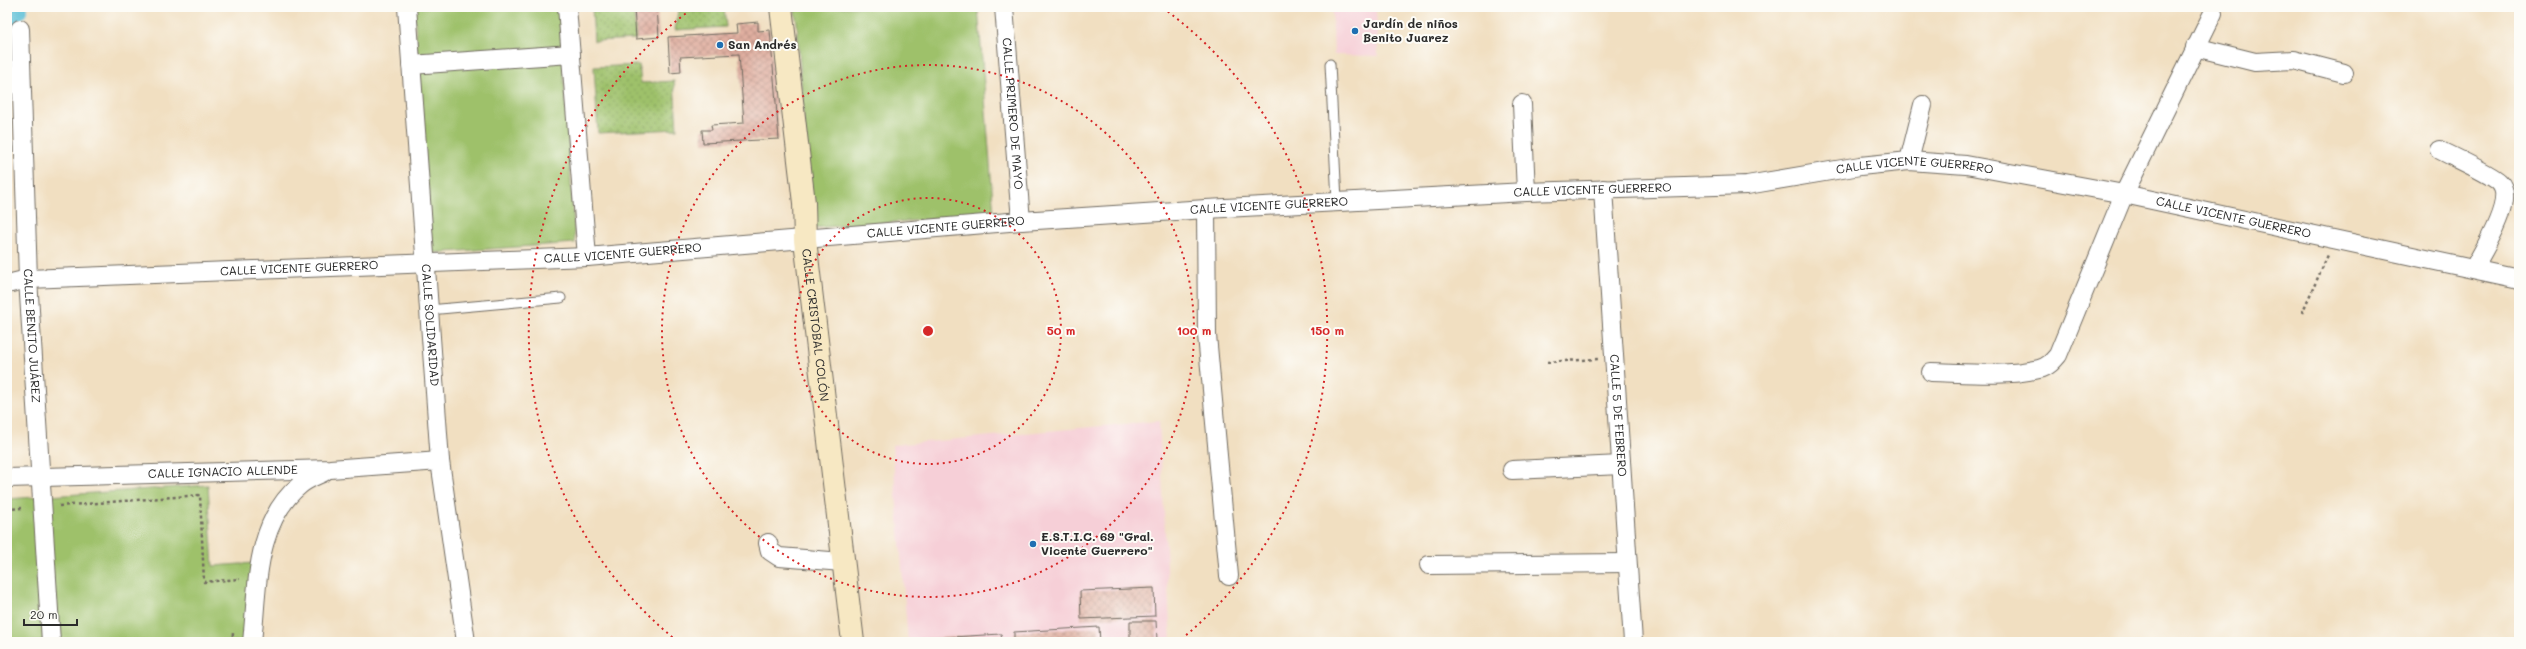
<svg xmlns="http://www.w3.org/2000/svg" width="2526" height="649" font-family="Mali,sans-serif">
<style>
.built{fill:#f6cfd7}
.grass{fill:url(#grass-dots);stroke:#64764b}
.park{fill:#9ec16b;stroke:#64764b}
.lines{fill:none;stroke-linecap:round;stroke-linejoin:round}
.river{stroke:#58bed6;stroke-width:32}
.building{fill:url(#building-cross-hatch)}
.lane-casing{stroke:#706a60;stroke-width:11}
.street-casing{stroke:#706a60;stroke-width:20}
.secondary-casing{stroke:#706a60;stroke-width:24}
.path{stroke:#706a60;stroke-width:2.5;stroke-dasharray:3 3;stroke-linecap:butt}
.lane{stroke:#fff;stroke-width:9}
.street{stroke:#fff;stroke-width:18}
.secondary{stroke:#f7e8c3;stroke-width:22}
.ring{fill:none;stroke:#d62828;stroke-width:2;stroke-dasharray:2 4}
.poi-dot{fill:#1f6fb2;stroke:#fdfcf7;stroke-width:1.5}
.labels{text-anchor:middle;stroke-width:4;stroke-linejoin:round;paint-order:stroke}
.poi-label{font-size:12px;font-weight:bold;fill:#2b2b2b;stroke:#fdfcf7;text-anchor:start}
.street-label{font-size:12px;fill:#2b2b2b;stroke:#fdfcf7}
.centre{fill:#d62828;stroke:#fdfcf7;stroke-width:2}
.ring-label{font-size:12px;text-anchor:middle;font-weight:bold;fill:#d62828;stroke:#fdfcf7;stroke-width:4;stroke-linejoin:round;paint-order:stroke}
</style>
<defs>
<pattern id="grass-dots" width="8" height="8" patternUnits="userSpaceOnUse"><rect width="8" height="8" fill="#9ec16b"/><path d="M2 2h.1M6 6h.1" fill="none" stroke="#819d58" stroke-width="1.8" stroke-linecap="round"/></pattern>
<pattern id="building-cross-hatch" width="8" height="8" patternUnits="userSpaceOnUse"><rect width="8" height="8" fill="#e0afa0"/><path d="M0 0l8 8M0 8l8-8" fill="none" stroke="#b68f83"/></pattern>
</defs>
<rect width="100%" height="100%" fill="#fdfcf7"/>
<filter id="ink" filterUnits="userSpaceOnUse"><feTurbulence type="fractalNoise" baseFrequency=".025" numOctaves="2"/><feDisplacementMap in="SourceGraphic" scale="8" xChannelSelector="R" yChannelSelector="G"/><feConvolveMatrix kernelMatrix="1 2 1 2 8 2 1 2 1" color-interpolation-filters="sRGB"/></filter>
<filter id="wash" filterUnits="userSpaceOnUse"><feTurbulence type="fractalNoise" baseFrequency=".012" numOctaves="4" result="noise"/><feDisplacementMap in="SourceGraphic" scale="16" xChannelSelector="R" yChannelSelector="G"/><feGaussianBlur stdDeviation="0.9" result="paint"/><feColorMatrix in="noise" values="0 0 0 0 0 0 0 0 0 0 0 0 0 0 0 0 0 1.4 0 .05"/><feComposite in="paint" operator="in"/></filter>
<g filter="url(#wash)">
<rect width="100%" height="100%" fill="#f1dfc1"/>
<g class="built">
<polygon points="1332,7 1376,7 1378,56 1334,55"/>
<polygon points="1159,421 1171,642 908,642 892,445"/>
</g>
<g class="grass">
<polygon points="592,7 634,7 636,39 594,41"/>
<polygon points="724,8 726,27 675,30 678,11"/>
<polygon points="639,65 641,83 674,81 677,129 598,133 594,67"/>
</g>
<g class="park">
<polygon points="414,7 559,7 575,243 431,253"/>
<polygon points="794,7 978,7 994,215 811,228 797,23"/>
<polygon points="208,485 213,566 254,563 243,642 7,642 7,499"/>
</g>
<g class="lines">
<polyline class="river" points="7,11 12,7"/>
</g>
<g id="blocks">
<g class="building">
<polygon points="634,7 657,7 659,37 636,39"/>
<polygon points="758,22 758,31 770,30 779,139 703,143 702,130 712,130 711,125 744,123 739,54 680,57 681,72 670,73 668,37 737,33 736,24"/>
<polygon points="1154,588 1155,616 1081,619 1080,591"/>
<polygon points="1130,621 1156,621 1157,640 1130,641"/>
<polygon points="1099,627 1100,642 1014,642 1014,632"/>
<polygon points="1001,634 1002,642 919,642 919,639"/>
</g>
</g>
</g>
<g filter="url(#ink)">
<use href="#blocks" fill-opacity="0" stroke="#706a60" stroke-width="1"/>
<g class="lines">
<g class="lane-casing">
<g id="lane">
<polyline points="1330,64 1337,201"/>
<polyline points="429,310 561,298"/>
</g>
</g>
<g class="street-casing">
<g id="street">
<path id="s1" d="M407 7 440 461 466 642"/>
<polyline points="567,7 587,257"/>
<path id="s2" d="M1004 7 1021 221"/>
<path id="s3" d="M20 29 28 279 51 642"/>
<polyline points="2195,47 2255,62 2294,60 2344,73"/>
<polyline points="411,65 571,54"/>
<polyline points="1522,104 1526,192"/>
<path d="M2440 150C2453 157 2491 174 2499 182 2517 199 2483 250 2474 268"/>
<polyline points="1909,161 1923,105"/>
<path id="s4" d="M1603 189 1633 642"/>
<polyline points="1206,209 1207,335 1229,576"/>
<path id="s5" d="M7 284 28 279 587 257 1021 221 1206 209 1526 192 1747 185 1860 166 1909 161 1966 165 2124 194 2519 279"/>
<path d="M1931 372C1966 373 2005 377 2039 369 2048 367 2053 361 2058 355L2124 194 2213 13"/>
<polyline points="1512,470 1621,465"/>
<path id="s6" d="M7 478 330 469 440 461"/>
<polyline points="768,543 770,551 779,557 843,562"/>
<polyline points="1429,565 1627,563"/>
<path d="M252 642C258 588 254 523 300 485 307 479 316 476 324 472"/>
</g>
</g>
<g class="secondary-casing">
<g id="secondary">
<path id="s7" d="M781 7 804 203 805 240 853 642"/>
</g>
</g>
<g class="path">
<polyline points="2302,313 2328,255"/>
<polyline points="1547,362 1598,359"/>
<polyline points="59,506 200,495 204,582 240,579"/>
<polyline points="7,509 24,508"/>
<polyline points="232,642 233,633"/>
</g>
<use href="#lane" class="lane"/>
<use href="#street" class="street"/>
<use href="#secondary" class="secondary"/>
</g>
</g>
<g class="ring">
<circle cx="928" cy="331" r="133"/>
<circle cx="928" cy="331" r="266"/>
<path d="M677 641A399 399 0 0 1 693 8M1163 8A399 399 0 0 1 1179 641"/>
</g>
<g class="poi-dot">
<circle cx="1355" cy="31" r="4"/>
<circle cx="720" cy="45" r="4"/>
<circle cx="1033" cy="544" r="4"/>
</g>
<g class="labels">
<g class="poi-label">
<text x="1363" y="28">Jardín de niños<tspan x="1363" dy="14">Benito Juarez</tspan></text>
<text x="728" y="49">San Andrés</text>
<text x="1041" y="541">E.S.T.I.C. 69 "Gral.<tspan x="1041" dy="14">Vicente Guerrero"</tspan></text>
</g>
<g class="street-label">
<text dy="4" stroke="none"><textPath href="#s2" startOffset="107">CALLE PRIMERO DE MAYO</textPath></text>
<text dy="4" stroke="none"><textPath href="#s5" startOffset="1913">CALLE VICENTE GUERRERO</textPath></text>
<text dy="4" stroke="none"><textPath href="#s5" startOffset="1589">CALLE VICENTE GUERRERO</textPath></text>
<text dy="4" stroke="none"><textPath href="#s5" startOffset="1265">CALLE VICENTE GUERRERO</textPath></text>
<text dy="4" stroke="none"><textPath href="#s5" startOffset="2237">CALLE VICENTE GUERRERO</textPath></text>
<text dy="4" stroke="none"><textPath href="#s5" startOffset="941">CALLE VICENTE GUERRERO</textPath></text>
<text dy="4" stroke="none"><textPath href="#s5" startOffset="617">CALLE VICENTE GUERRERO</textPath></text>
<text dy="4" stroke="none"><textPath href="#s5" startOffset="293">CALLE VICENTE GUERRERO</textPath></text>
<text dy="4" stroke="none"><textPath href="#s1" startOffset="319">CALLE SOLIDARIDAD</textPath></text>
<text dy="4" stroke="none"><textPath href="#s7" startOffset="320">CALLE CRISTÓBAL COLÓN</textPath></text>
<text dy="4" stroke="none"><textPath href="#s3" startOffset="307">CALLE BENITO JUÁREZ</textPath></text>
<text dy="4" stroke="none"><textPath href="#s4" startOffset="227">CALLE 5 DE FEBRERO</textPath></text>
<text dy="4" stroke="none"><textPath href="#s6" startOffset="216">CALLE IGNACIO ALLENDE</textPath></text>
</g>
</g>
<circle cx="928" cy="331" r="6" class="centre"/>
<g class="ring-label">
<text x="1061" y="335">50 m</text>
<text x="1194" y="335">100 m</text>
<text x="1327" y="335">150 m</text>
</g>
<rect width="2526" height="649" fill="none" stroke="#fdfcf7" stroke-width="24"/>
<path d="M24 619v6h53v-6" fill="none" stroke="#2b2b2b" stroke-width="2"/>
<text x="30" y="619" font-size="12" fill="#2b2b2b" stroke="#fdfcf7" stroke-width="3" paint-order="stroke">20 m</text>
</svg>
